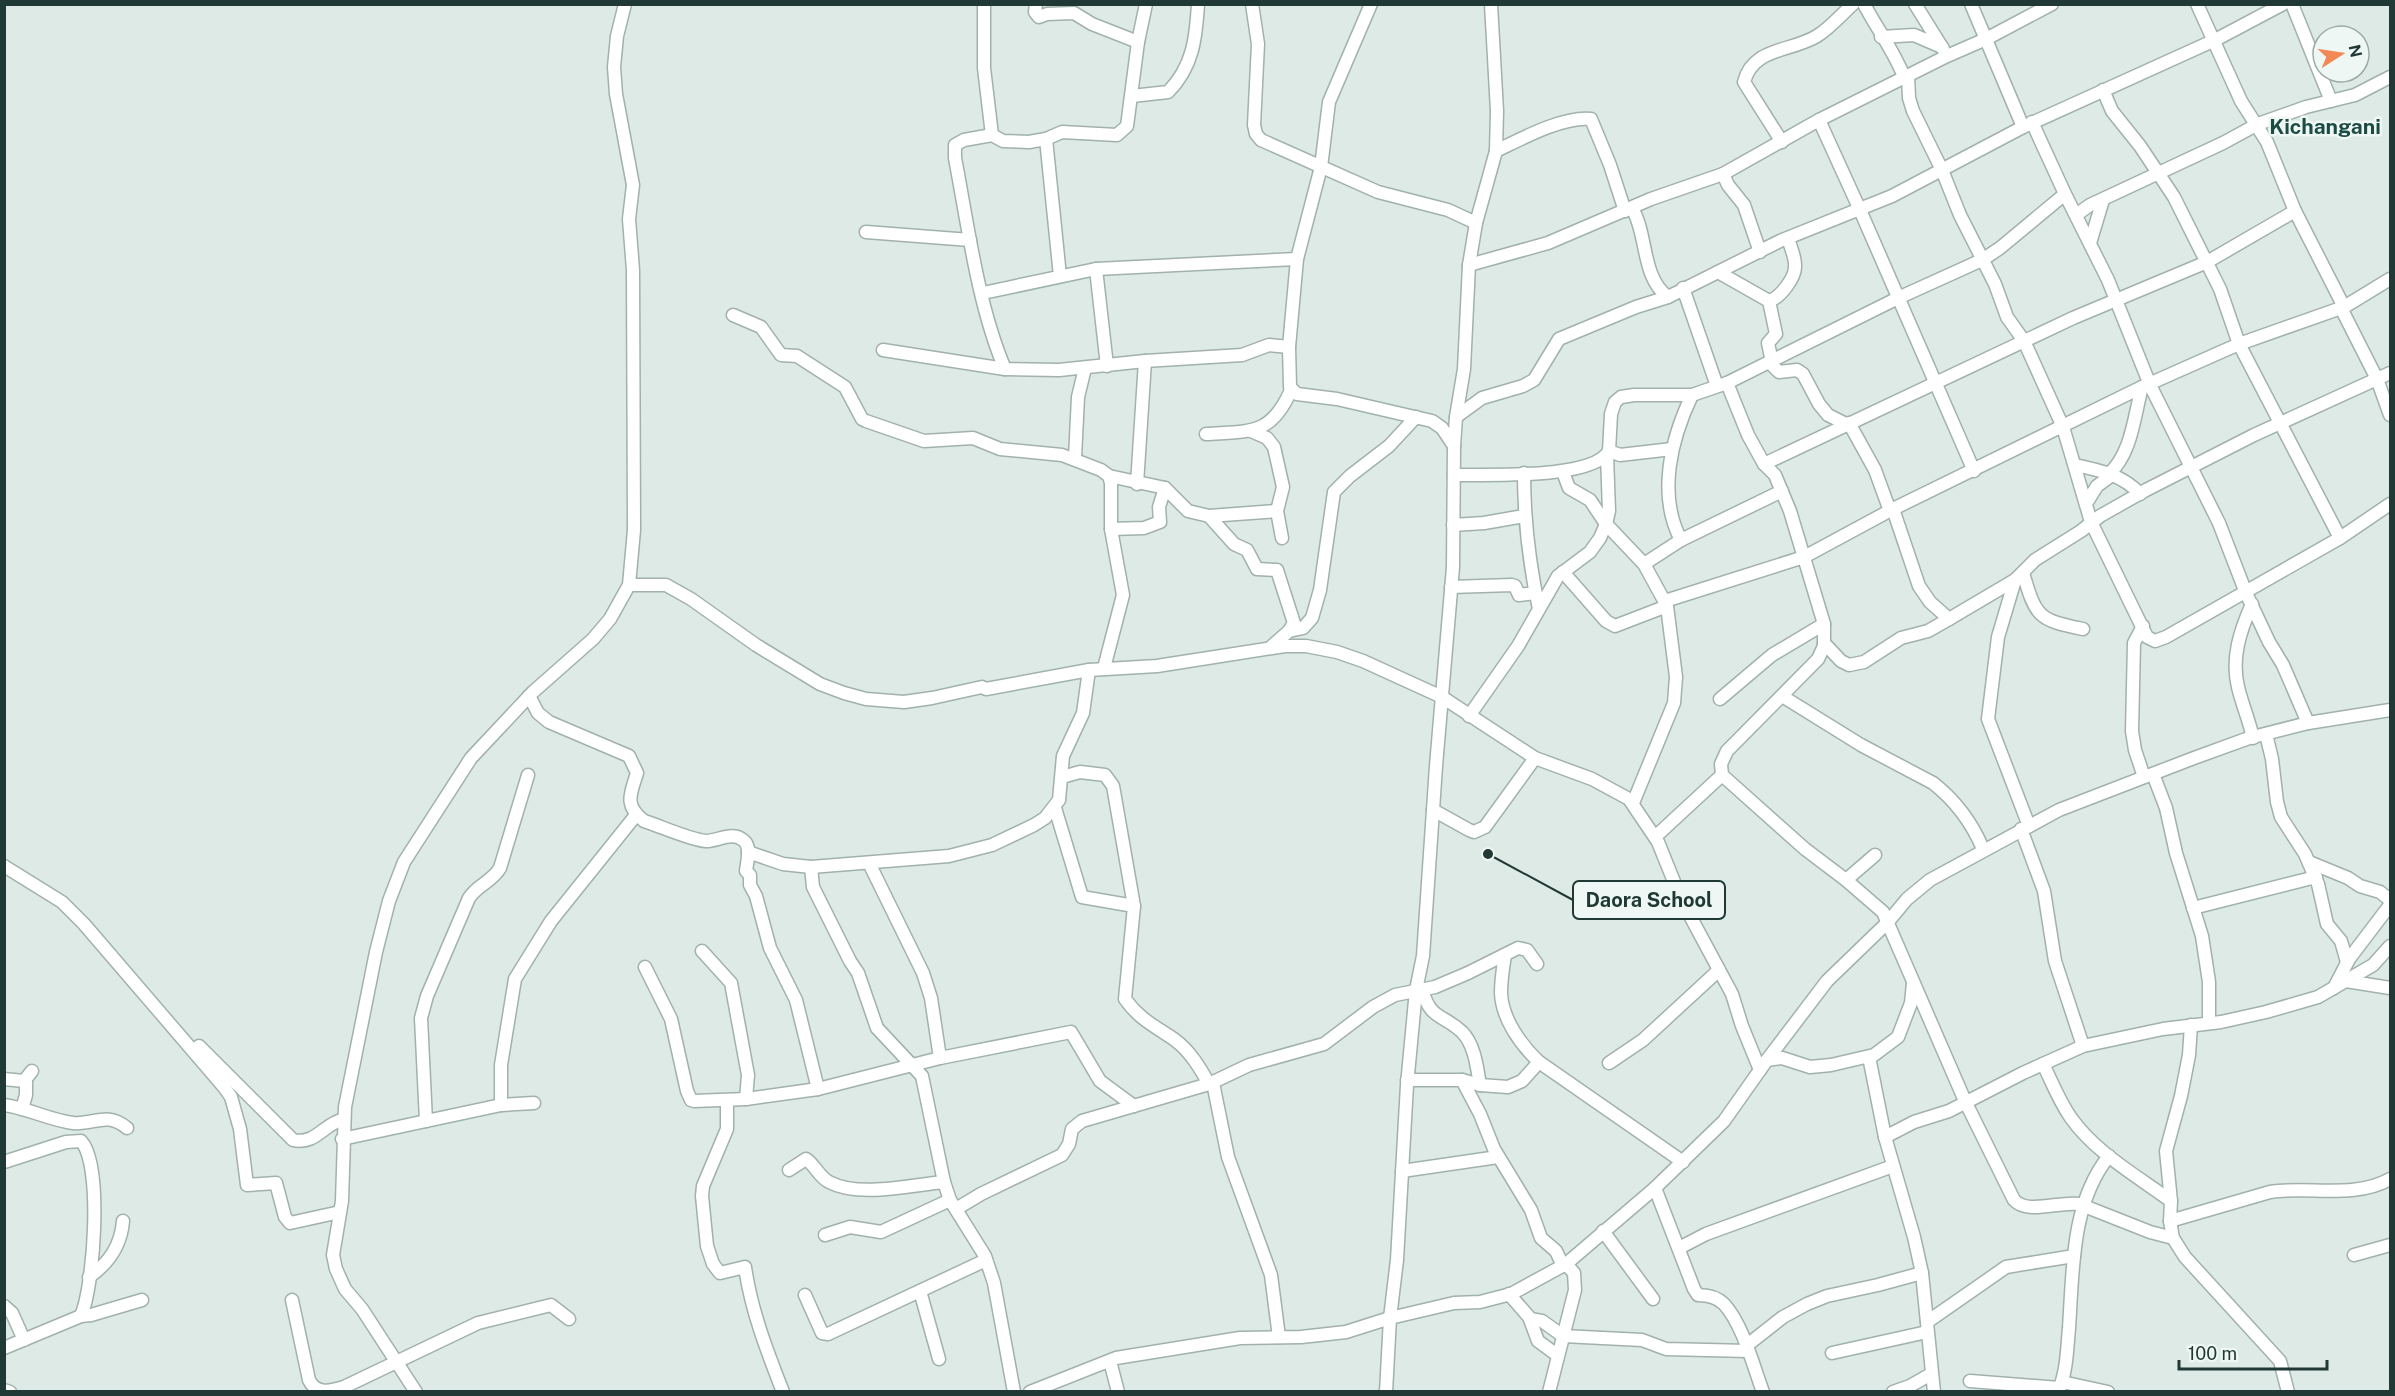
<svg xmlns="http://www.w3.org/2000/svg" width="2395" height="1396" font-family="'Public Sans',sans-serif">
<style>
.lines{fill:none;stroke-linecap:round;stroke-linejoin:round}
.minor-casing{stroke:#a1b1ac;stroke-width:15}
.minor{stroke:#fff;stroke-width:12}
.labels{text-anchor:middle;stroke-width:5;stroke-linejoin:round;paint-order:stroke}
.quarter-label{font-size:21px;font-weight:bold;fill:#1c4b43;stroke:#eef7f3}
.leader{fill:none;stroke:#203934;stroke-width:2}
.callout-dot{fill:#203934;stroke:#eef7f3;stroke-width:2}
.callout{fill:#eef7f3;stroke:#203934;stroke-width:2}
.callout-label{font-size:20px;text-anchor:middle;font-weight:bold;fill:#203934}
</style>
<rect width="100%" height="100%" fill="#deeae5"/>
<g class="lines">
<g class="minor-casing">
<g id="minor">
<polyline points="984,4 984,68 992,135"/>
<polyline points="1036,4 1035,12 1039,17 1047,14 1074,13 1092,24 1138,42"/>
<polyline points="1252,4 1258,44 1254,125 1256,134 1261,140 1378,192 1448,210 1476,223"/>
<polyline points="1371,4 1329,102 1321,167 1297,259 1289,347 1290,387 1297,394 1337,399 1432,421 1442,428 1454,446"/>
<path d="M1864 4C1877 29 1894 51 1904 77"/>
<polyline points="1915,4 1943,49"/>
<polyline points="1971,4 2023,127"/>
<polyline points="2197,4 2241,101 2267,142 2295,211 2344,307"/>
<polyline points="2292,4 2331,101"/>
<polyline points="1881,37 1914,35 1942,47"/>
<polyline points="1908,75 1909,98 1913,111 1942,170 1960,215 1995,284 2007,317 2024,341 2063,427 2091,522 2147,637 2155,641 2166,637 2340,538 2390,504"/>
<polyline points="2103,90 2112,111 2140,146 2174,197 2220,289 2239,344 2340,538"/>
<path d="M1132 96 1168 92C1193 67 1196 38 1198 4"/>
<polyline points="1819,120 1860,210 1974,471"/>
<polyline points="2032,122 2065,194 2108,280 2150,385 2219,523 2246,593 2269,642 2283,665 2308,723"/>
<polyline points="1046,139 1060,276"/>
<path d="M1782 142 1744 82C1753 47 1791 52 1817 36 1830 28 1841 15 1853 4"/>
<path d="M1496 151C1521 139 1563 116 1591 119L1610 165 1625 211"/>
<polyline points="1723,174 1728,185 1744,205 1760,252"/>
<path d="M1632 208C1648 235 1641 277 1668 297"/>
<polyline points="2076,215 2090,205 2223,143 2258,124 2306,107 2355,95 2390,77"/>
<polyline points="866,232 970,240"/>
<polyline points="2090,243 2103,200"/>
<polyline points="1469,265 1548,243 1651,199 1723,174 1819,120 1947,56 1986,39 2052,4"/>
<polyline points="1096,269 1107,366"/>
<polyline points="1718,272 1769,301"/>
<polyline points="1683,288 1717,386"/>
<polyline points="983,293 1096,269 1297,259"/>
<polyline points="2341,308 2377,379 2390,415"/>
<polyline points="733,315 761,327 781,355 797,356 845,387 862,419 866,421 924,441 973,438 1000,449 1062,455 1101,470 1109,476 1111,483 1111,529 1123,595 1104,668"/>
<polyline points="883,350 1005,369 1059,370 1145,361 1242,355 1269,345 1289,347"/>
<path d="M1772 362 1768 343 1776 334 1769 301C1780 298 1795 278 1795 267 1796 258 1790 246 1788 238"/>
<polyline points="1770,363 1779,372 1797,370 1803,374 1819,404 1828,415 1846,424"/>
<path d="M1005 369C978 306 968 226 955 158V145L964 140 992 135 1003 141 1029 142 1046 139 1062 132 1117 135 1127 126 1138 42 1146 4"/>
<path d="M1727 383 1748 435 1764 464 1775 475 1790 511 1824 624V646L1818 659 1727 751 1721 764 1722 775 1805 849 1846 880 1883 912 1965 1101 2014 1200C2028 1215 2059 1201 2079 1204L2150 1232 2173 1238"/>
<polyline points="1456,417 1482,398 1523,386 1534,380 1559,339 1636,307 1668,297 1780,241 1892,196 2023,127 2215,40 2283,4"/>
<polyline points="1849,423 1875,470 1890,511"/>
<polyline points="1251,431 1267,438 1274,447 1283,487 1277,511 1282,538"/>
<path d="M1206 434C1250 431 1271 436 1291 390"/>
<polyline points="1609,451 1620,455 1672,449"/>
<polyline points="1075,458 1078,397 1085,368"/>
<polyline points="1764,464 2073,318 2207,262 2295,211"/>
<path d="M2075 465C2099 470 2123 475 2140 494"/>
<polyline points="1563,472 1569,488 1590,500 1606,524 1644,564 1667,606 1676,677 1674,703 1633,803"/>
<path d="M1524 473C1524 520 1529 563 1539 609"/>
<path d="M2109 474C2132 453 2134 416 2142 387"/>
<path d="M1454 475C1486 474 1592 480 1609 451L1611 414 1615 402 1621 397 1634 395H1692L1727 383 1898 298 1982 260 2000 248 2065 194"/>
<polyline points="1109,476 1165,488 1188,511 1209,516 1277,511"/>
<polyline points="1137,484 1145,361"/>
<polyline points="2087,502 2097,486 2112,475"/>
<polyline points="1893,509 1919,586 1930,602 1949,619"/>
<polyline points="1209,516 1234,544 1247,550 1257,569 1277,570 1294,623 1289,631 1271,647"/>
<polyline points="1453,525 1484,523 1524,516"/>
<polyline points="1111,529 1144,528 1160,522 1159,507 1165,488"/>
<path d="M1681 540C1657 495 1671 439 1692 395"/>
<polyline points="1644,564 1681,540 1782,491"/>
<polyline points="1563,572 1606,621 1615,626 1667,606"/>
<path d="M2023 573C2036 617 2038 620 2083 629"/>
<polyline points="2015,580 1998,637 1988,719 2029,826"/>
<polyline points="629,585 666,585 691,599 756,645 820,684 844,693 866,699 904,702 932,698 982,687 986,689 1089,670 1157,666 1285,646 1306,646 1337,652 1363,661 1442,697 1535,758 1592,779 1629,799 1658,842 1681,899 1732,994 1742,1026 1760,1070"/>
<polyline points="1451,587 1512,585 1515,586 1519,595 1535,593"/>
<polyline points="1665,601 1804,557 1893,509 2142,387 2239,344 2344,307 2390,279"/>
<path d="M2252 604C2240 631 2231 658 2238 687 2242 704 2249 720 2253 738"/>
<polyline points="2143,626 2134,643 2132,731 2135,750 2144,777"/>
<polyline points="1289,631 1303,628 1312,618 1320,590 1334,492 1350,476 1389,446 1416,417"/>
<polyline points="1824,643 1841,661 1849,665 1864,662 1901,638 1928,631 1949,619 2015,580 2035,560 2081,531 2100,516 2146,490 2254,435 2390,373"/>
<path d="M529 696 538 713 549 722 629 756 637 773C631 793 623 805 644 821 660 826 691 840 706 841 718 841 732 831 743 840 752 846 747 862 746 871L750 875V885L756 896 770 948 796 1000 818 1089"/>
<path d="M1782 696 1861 745 1933 783C1956 801 1972 823 1983 849"/>
<polyline points="1720,699 1772,655 1824,624"/>
<polyline points="1469,716 1518,646 1558,576 1590,552 1600,538 1606,524 1609,511 1607,455"/>
<polyline points="2266,734 2272,759 2277,802 2281,817 2305,854 2318,884 2327,924 2341,941 2347,962"/>
<polyline points="2153,774 2166,808 2176,853 2202,936 2209,982 2209,1023"/>
<path d="M1062 777 1080 772 1105 775 1113 786 1134 906 1125 999C1140 1020 1155 1026 1175 1040 1190 1051 1200 1068 1209 1084"/>
<polyline points="1055,808 1082,897 1134,906"/>
<polyline points="1433,810 1469,830 1474,832 1485,827 1535,758"/>
<polyline points="2021,829 2044,891 2055,961 2083,1046"/>
<polyline points="1655,837 1722,775"/>
<polyline points="748,852 783,864 811,867 949,856 992,845 1034,825 1045,818 1059,800 1063,756 1083,713 1089,670"/>
<polyline points="2309,862 2348,878 2360,886 2380,892 2390,900"/>
<polyline points="869,863 923,973 931,998 940,1058"/>
<polyline points="4,866 62,902 84,924 224,1087 231,1097 240,1129 247,1185 276,1183 285,1217 290,1223 340,1212"/>
<polyline points="811,867 813,887 850,961 858,973 877,1028 922,1076 944,1182 950,1200 985,1256 994,1283 1014,1392"/>
<polyline points="1846,880 1875,855"/>
<polyline points="2193,908 2316,877"/>
<polyline points="702,951 731,983 748,1075 746,1099"/>
<path d="M1505 955C1503 967 1501 980 1501 993 1502 1019 1521 1045 1539 1062L1683 1162"/>
<polyline points="645,967 671,1019 687,1091 691,1100 694,1101 746,1099 818,1089 940,1058 1071,1032 1100,1081 1134,1106"/>
<polyline points="2346,981 2390,988"/>
<polyline points="2334,988 2349,959 2390,905"/>
<path d="M1422 989C1430 1020 1443 1014 1462 1032 1475 1045 1477 1068 1480 1085"/>
<polyline points="2191,1025 2189,1055 2181,1096 2166,1151 2171,1201 2170,1221 2173,1238 2185,1257 2280,1361 2288,1392"/>
<path d="M199 1046 293 1140C316 1145 323 1124 344 1119"/>
<polyline points="1869,1057 1885,1137 1914,1237 1922,1273 1934,1392"/>
<polyline points="1767,1060 1782,1058 1810,1067 1831,1065 1874,1055 1898,1037 1911,1003 1913,983"/>
<polyline points="1609,1063 1643,1040 1719,970"/>
<path d="M2043 1064C2052 1082 2059 1101 2071 1118 2096 1153 2137 1176 2171 1201"/>
<polyline points="4,1079 24,1081 32,1071"/>
<polyline points="1407,1080 1462,1080 1480,1085 1508,1087 1522,1081 1539,1062"/>
<polyline points="1462,1080 1480,1114 1494,1149 1531,1210 1541,1238 1556,1251 1563,1266"/>
<polyline points="1213,1083 1228,1157 1271,1275 1279,1337"/>
<path d="M727 1101V1129L703 1186 702 1196 707 1246 713 1264 720 1273 745 1267C751 1310 767 1351 783 1392"/>
<path d="M4 1105C28 1108 49 1120 73 1123 94 1125 107 1111 127 1128"/>
<polyline points="501,1105 501,1065 515,979 551,921 636,815"/>
<polyline points="22,1109 26,1095 26,1080"/>
<path d="M426 1121 421 1018 427 996 469 898C478 884 492 882 500 868L528 775"/>
<polyline points="1885,1137 1914,1122 1949,1111 2023,1073 2083,1046 2163,1029 2221,1022 2266,1012 2318,997 2373,965 2390,946"/>
<polyline points="342,1139 501,1105 534,1103"/>
<path d="M4 1162 66 1142 81 1141C103 1165 94 1286 81 1316L4 1348"/>
<path d="M789 1170 806 1159C815 1165 819 1177 829 1182 859 1198 911 1185 944 1182"/>
<polyline points="1402,1171 1498,1157"/>
<path d="M1655 1188 1694 1289 1698 1295C1707 1295 1717 1297 1724 1304 1743 1325 1753 1365 1763 1392"/>
<polyline points="956,1209 981,1194 1062,1155 1069,1144 1072,1129 1082,1121 1209,1084 1249,1065 1324,1044 1373,1007 1395,995 1435,987 1468,973 1518,948 1527,950 1537,964"/>
<path d="M2170 1221 2270 1192C2309 1186 2355 1199 2390 1179"/>
<polyline points="1603,1231 1653,1299"/>
<polyline points="825,1235 850,1227 881,1232 950,1200"/>
<polyline points="1679,1248 1706,1234 1893,1166"/>
<polyline points="2354,1255 2390,1245"/>
<path d="M89 1277C109 1263 121 1246 123 1221"/>
<polyline points="920,1291 939,1359"/>
<polyline points="1509,1294 1529,1317 1538,1341 1557,1355"/>
<polyline points="805,1295 822,1333 828,1334 986,1260"/>
<path d="M292 1300 309 1380C316 1395 331 1391 344 1387L478 1323 551 1305 569 1319"/>
<polyline points="4,1306 12,1313 24,1340"/>
<polyline points="80,1316 91,1315 142,1300"/>
<polyline points="1530,1319 1542,1321 1563,1336 1642,1340 1666,1349 1748,1351"/>
<polyline points="1927,1322 2006,1267 2074,1256"/>
<polyline points="1746,1346 1783,1317 1807,1304 1827,1296 1878,1285 1922,1273"/>
<polyline points="1832,1353 1927,1332"/>
<polyline points="1110,1361 1118,1392"/>
<polyline points="1970,1381 2059,1388"/>
<polyline points="2062,1382 2108,1392"/>
<polyline points="4,1390 10,1392"/>
<polyline points="416,1392 362,1309 345,1289 336,1269 333,1255 342,1201 345,1107 376,952 389,901 404,862 471,758 533,692 593,639 610,619 629,585 634,530 633,270 629,219 633,185 616,94 614,67 617,36 625,4"/>
<polyline points="1030,1392 1116,1358 1240,1338 1301,1337 1346,1332 1390,1318 1454,1303 1480,1302 1511,1294 1566,1264 1655,1188 1724,1121 1767,1060 1827,981 1887,923 1907,899 1930,880 2059,810 2194,758 2249,738 2308,723 2390,710"/>
<polyline points="1386,1392 1390,1318 1397,1260 1407,1085 1416,990 1423,956 1436,766 1453,567 1454,446 1456,417 1464,369 1469,265 1476,223 1496,151 1497,111 1491,4"/>
<polyline points="1549,1392 1575,1290 1574,1273 1566,1264"/>
<polyline points="1893,1392 1910,1386 1931,1374"/>
<path d="M2058 1392C2067 1372 2067 1349 2069 1328 2073 1270 2071 1203 2109 1156"/>
</g>
</g>
<use href="#minor" class="minor"/>
</g>
<g class="labels">
<g class="quarter-label">
<text x="2325" y="134">Kichangani</text>
</g>
</g>
<path class="leader" d="M1488 854L1573 900"/>
<circle class="callout-dot" cx="1488" cy="854" r="6"/>
<rect class="callout" x="1573" y="881" width="152" height="38" rx="6"/>
<g class="callout-label">
<text x="1649" y="907">Daora School</text>
</g>
<rect width="2395" height="1396" fill="none" stroke="#203934" stroke-width="12"/>
<g transform="translate(2341 54) rotate(78)"><circle r="28" fill="#eef7f3" stroke="#9caba7" stroke-width="1.5"/>
<path d="M0-4.5L10 22L0 15L-10 22Z" fill="#f28854"/>
<text y="-9" font-size="16" font-weight="bold" text-anchor="middle" fill="#203934">N</text>
</g>
<path d="M2179 1360v9h148v-9" fill="none" stroke="#203934" stroke-width="3"/>
<text x="2188" y="1360" font-size="18" fill="#203934" stroke="#eef7f3" stroke-width="4.5" paint-order="stroke">100 m</text>
</svg>
